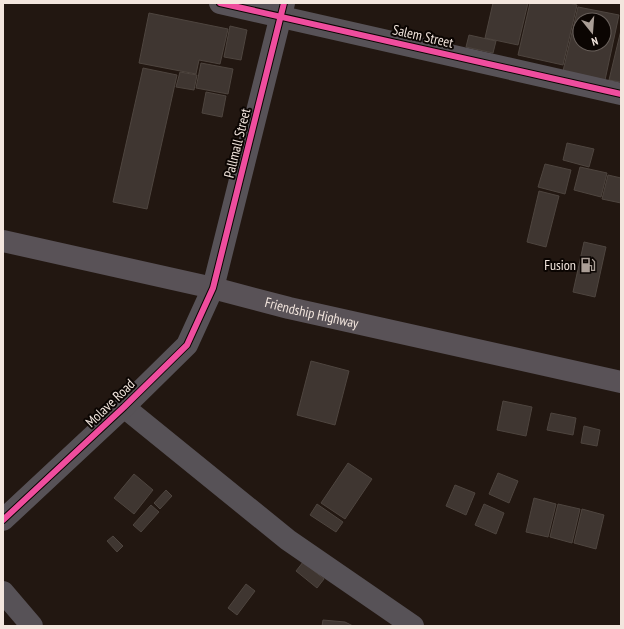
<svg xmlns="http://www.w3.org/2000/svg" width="624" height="629" font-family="'PT Sans Narrow',sans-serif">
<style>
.building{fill:#3f3631;stroke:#4e453f;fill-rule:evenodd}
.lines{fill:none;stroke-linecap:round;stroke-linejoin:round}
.minor{stroke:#575257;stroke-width:22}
.primary{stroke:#595257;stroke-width:22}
.cycleway-casing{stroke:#0b0502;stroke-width:8}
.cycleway{stroke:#ef4d9e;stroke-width:6}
.labels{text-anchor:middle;stroke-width:4;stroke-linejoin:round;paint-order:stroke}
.street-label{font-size:14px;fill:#f3e6de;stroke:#0b0502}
.poi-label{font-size:14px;fill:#f3e6de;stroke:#0b0502;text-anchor:end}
</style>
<rect width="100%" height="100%" fill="#221711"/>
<g class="building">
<polygon points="493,3 528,3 518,45 485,38"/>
<polygon points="530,3 569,3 577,5 563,65 518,55"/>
<path d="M578 7 619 15 605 80 563 71ZM580 20H604V44H580Z"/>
<polygon points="149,13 228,29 220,64 199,60 196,74 139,63"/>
<polygon points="230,26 247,30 241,60 224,57"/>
<polygon points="621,30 621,82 609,80"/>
<polygon points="469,35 496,41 493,53 466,47"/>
<polygon points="201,63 233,69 228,94 196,88"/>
<polygon points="143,68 177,75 147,209 113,202"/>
<polygon points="180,72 197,75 194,90 176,87"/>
<polygon points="206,92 226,96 222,117 202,113"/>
<polygon points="567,143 594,149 589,167 563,160"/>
<polygon points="545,164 571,170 565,194 538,187"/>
<polygon points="580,167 607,173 601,197 574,190"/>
<polygon points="608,175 621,178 621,203 602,199"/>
<polygon points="539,191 559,196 546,247 527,242"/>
<polygon points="584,242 606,247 595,297 573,292"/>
<polygon points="311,361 349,371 335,425 297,415"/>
<polygon points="503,401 532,407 526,436 497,430"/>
<polygon points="551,413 576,418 573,435 547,430"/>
<polygon points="584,426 600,430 597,446 581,443"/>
<polygon points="348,463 372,479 345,519 321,503"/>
<polygon points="498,473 518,481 509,503 489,494"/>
<polygon points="134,474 153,490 134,514 114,498"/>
<polygon points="455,485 475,493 466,515 446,506"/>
<polygon points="166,490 172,496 160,509 154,503"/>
<polygon points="534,498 556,504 548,537 526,532"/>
<polygon points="317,504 343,522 336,532 310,515"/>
<polygon points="484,504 504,513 496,534 475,525"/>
<polygon points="558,504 580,509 572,543 550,537"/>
<polygon points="151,505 159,512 141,532 133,525"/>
<polygon points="582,509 604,515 596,549 574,543"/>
<polygon points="113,536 123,546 117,552 107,541"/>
<polygon points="303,562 324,579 317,588 296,571"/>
<polygon points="246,584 255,591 237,615 228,608"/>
<polygon points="323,620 345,622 353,626 322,626"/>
</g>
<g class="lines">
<g class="minor">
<polyline points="220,3 621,94"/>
<polyline points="124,407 288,540 413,626"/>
<polyline points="3,520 124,407 187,345 213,288 284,3"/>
<polyline points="3,592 32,626"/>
</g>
<path class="primary" id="s1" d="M3 241 213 288 289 308 621 382"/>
<g class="cycleway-casing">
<g id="cycleway">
<polyline points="220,3 621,94"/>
<polyline points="3,520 124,407 187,345 213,288 284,3"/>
</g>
</g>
<use href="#cycleway" class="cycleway"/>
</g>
<defs>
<g id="fuel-bare" transform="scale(1.2)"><path d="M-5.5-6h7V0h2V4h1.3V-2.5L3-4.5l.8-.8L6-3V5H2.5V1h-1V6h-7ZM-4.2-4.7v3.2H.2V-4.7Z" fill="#aa9e96" stroke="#0b0502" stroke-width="2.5" paint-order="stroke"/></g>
</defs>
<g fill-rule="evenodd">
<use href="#fuel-bare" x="588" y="265"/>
</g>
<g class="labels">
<g class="street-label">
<text transform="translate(423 36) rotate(13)" y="5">Salem Street</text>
<text transform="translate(237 143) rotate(-76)" y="5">Pallmall Street</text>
<text dy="5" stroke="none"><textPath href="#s1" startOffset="317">Friendship Highway</textPath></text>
<text transform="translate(110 403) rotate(-44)" y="5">Molave Road</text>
</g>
<g class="poi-label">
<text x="576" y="270">Fusion</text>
</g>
</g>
<rect width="624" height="629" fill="none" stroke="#f3e6de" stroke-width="8"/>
<g transform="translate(592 32) rotate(163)"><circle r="19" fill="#0b0502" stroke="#685f5a"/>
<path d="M0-3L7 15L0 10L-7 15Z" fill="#aa9e96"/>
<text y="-6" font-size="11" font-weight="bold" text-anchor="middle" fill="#f3e6de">N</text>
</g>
</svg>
